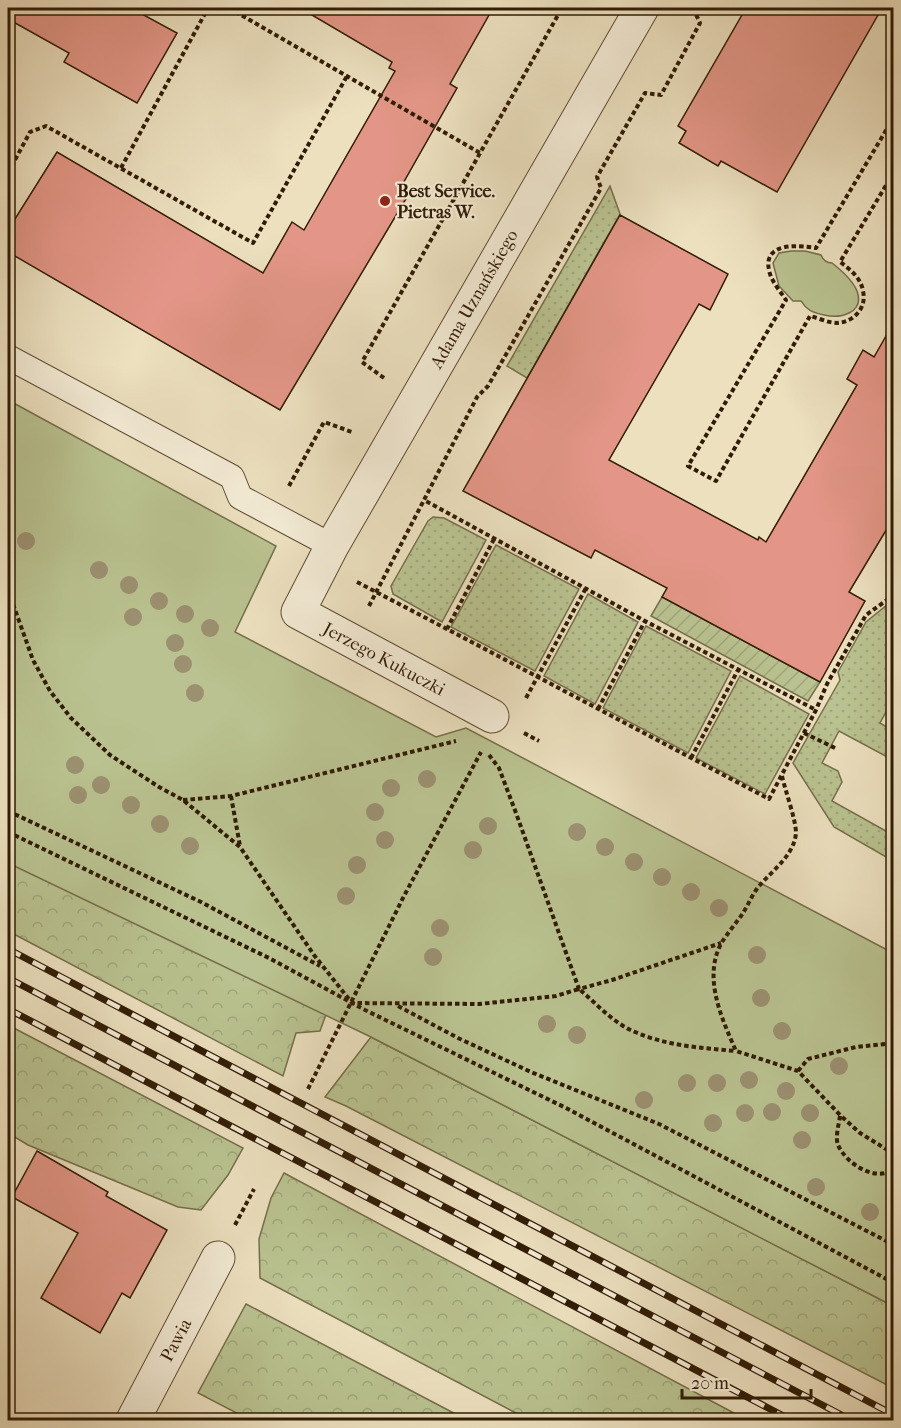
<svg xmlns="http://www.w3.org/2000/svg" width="901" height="1428" font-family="'IM FELL French Canon',serif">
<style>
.grass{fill:url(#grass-dots);stroke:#746f4a;stroke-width:1.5}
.forest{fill:url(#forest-crowns);stroke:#746f4a;stroke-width:1.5}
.park{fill:#b9c290;stroke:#746f4a;stroke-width:1.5}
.garden{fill:url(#garden-furrows);stroke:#746f4a;stroke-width:1.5}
.building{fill:#e39687;stroke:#301c05;stroke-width:1.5}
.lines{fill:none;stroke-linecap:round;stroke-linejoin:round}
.service-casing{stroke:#5f4d34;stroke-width:26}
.minor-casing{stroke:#5f4d34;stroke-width:35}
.path{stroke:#301c05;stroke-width:4;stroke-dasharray:4.5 3;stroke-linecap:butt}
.service{stroke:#f3ebd5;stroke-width:24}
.minor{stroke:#f3ebd5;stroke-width:33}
.rail-casing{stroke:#301c05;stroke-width:7}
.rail{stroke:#f3ebd5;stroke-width:4.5;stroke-dasharray:14;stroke-linecap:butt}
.tree{fill:#9b9070}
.poi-dot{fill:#8f2418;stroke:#f3ebd5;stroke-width:2}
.labels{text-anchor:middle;stroke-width:4.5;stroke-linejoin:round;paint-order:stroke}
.poi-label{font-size:18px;font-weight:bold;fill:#301c05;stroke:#f3ebd5;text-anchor:start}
.street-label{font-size:18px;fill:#301c05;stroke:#f3ebd5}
</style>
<defs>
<pattern id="grass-dots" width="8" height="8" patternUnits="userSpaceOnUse" patternTransform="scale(1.5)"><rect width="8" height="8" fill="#b9c290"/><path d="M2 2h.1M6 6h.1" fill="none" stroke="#9fa67b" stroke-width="1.8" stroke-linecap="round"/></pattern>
<pattern id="forest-crowns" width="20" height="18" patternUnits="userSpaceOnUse" patternTransform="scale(1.5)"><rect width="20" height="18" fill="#b9c290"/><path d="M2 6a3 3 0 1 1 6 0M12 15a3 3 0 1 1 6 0" fill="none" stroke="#9fa67b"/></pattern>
<pattern id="garden-furrows" width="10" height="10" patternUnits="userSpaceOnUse" patternTransform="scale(1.5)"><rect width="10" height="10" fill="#b9c290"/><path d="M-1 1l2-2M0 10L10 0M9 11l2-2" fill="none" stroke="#9fa67b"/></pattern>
</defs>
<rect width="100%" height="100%" fill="#ece0bf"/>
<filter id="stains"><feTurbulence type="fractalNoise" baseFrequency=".00333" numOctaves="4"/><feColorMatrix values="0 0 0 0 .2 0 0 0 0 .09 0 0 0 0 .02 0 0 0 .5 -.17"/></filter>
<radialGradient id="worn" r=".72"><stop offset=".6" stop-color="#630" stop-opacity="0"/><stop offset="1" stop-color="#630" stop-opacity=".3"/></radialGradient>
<g class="grass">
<polygon points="610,186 620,214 527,378 507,366"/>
<polygon points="433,517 444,518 486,540 442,622 393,594 391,586 428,521"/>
<polygon points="496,545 579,589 535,671 451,627"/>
<polygon points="588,594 638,622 595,704 544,676"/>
<polygon points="893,600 893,699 880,723 893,731 893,760 839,731 822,763 838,771 842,782 832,801 893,835 893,861 834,827 793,763 840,680 838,672 866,622"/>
<polygon points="646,626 731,671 688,753 603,708"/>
<polygon points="740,676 809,714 765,794 696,758"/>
</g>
<g class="forest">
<polygon points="8,853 328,1009 320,1031 296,1033 283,1076 8,931"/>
<polygon points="8,1025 243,1148 228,1175 201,1210 178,1207 28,1145 8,1133"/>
<polygon points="371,1037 893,1306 893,1388 346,1106 325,1097"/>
<polygon points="284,1173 747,1420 529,1420 260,1278 259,1239 271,1198"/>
<polygon points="246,1304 467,1420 250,1420 198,1393"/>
</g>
<g class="park">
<path d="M791 251H805L821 255C823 260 826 263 832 263 841 270 852 279 857 291 865 313 840 319 824 315 819 314 811 312 807 308 804 306 803 303 801 301H793L779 286 773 263 779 253Z"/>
<polygon points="8,400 276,546 235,632 436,737 466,728 893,953 893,1306 371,1037 8,863"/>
</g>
<polygon class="garden" points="662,597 820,682 808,701 651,616"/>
<g class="building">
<polygon points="8,8 131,8 177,33 137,103 64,62 69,53 8,19"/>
<polygon points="300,8 493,8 450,84 457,88 401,187 410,192 280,410 8,252 8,230 57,152 263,273 292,222 304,230 395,71 389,68 392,62"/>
<polygon points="746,8 882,8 777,192 721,161 718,166 679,143 686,131 678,126"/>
<polygon points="620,215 728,274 710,310 699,304 609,460 758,540 759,537 766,542 857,385 847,379 863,350 874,357 894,322 894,517 849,592 865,601 820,682 662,597 667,588 595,550 591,558 463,491"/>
<polygon points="37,1151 108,1192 106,1196 167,1230 130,1298 122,1293 100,1333 41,1298 78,1233 12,1197"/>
</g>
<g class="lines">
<g class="service-casing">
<polyline id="service" points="8,357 232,477 240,497 332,546"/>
</g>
<g class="minor-casing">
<g id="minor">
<polyline points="492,716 298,612 332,546 642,8"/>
<polyline points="133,1420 218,1258"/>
</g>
</g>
<g class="path">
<polyline points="229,8 480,153"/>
<polyline points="693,8 700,23 661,95 645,93 597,177 601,188 488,386 477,397 424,500 645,621 816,710"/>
<polyline points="894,70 894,72"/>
<path d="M894 117 816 248C799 245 763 242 769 270 771 281 780 291 786 300L688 466 716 481 810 316C818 318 829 323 837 323 854 322 867 308 863 291 861 278 850 269 840 262L894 172"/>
<polyline points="121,168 208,8"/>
<polyline points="8,173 30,132 46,126 253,243 347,76"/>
<polyline points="384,378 362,362 562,8"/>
<polyline points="289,486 324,422 352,432"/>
<polyline points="494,539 447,629 769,799 816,710 827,684 866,615 894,595"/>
<polyline points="357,582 447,629"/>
<path d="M8 590 33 660 50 691 71 718 110 755 159 787 183 800 240 847 314 955 352 1003 479 1004 556 996 579 989C597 1004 613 1023 635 1032 667 1046 702 1048 736 1051"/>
<polyline points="369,606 424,500"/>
<polyline points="526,698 586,588"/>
<polyline points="598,709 645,621"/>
<polyline points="524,733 539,741"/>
<polyline points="804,733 837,749"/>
<polyline points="489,755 499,768 516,813 579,989 612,980 721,943"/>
<polyline points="691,758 738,670"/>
<path d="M782 776C785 790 796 820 796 833 794 855 774 869 760 885 752 894 748 906 741 916 735 924 728 933 722 942 702 977 722 1019 736 1051L798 1071 840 1115 860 1133 894 1154"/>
<polyline points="231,796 240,846"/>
<polyline points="183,800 231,796 456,741"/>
<polyline points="8,811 201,902 320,966"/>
<polyline points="8,832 269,958 365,1010 566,1108 894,1283"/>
<polyline points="398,1006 458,1038 531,1072 659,1124 894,1245"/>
<polyline points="798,1071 808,1059 856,1047 894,1043"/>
<polyline points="308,1089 404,896 481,752"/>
<path d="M840 1116C839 1124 835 1137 838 1145 846 1163 875 1183 894 1169"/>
<polyline points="235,1225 254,1189"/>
</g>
<use href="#service" class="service"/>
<use href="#minor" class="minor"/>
<g class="rail-casing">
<g id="rail">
<polyline points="8,949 894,1415"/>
<polyline points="8,978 851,1420"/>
<polyline points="8,1009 791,1420"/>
</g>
</g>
<use href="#rail" class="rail"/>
</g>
<g class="tree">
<circle cx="26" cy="541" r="9"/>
<circle cx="99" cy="570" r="9"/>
<circle cx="129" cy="585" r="9"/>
<circle cx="159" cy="601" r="9"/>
<circle cx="185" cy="614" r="9"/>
<circle cx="133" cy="617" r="9"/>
<circle cx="210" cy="628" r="9"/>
<circle cx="175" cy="643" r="9"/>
<circle cx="183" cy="664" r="9"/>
<circle cx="195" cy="693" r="9"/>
<circle cx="75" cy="765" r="9"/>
<circle cx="427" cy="779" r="9"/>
<circle cx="101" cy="785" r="9"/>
<circle cx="391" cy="788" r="9"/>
<circle cx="78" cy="795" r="9"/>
<circle cx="131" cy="805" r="9"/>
<circle cx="375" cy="812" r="9"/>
<circle cx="160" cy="824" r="9"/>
<circle cx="488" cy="826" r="9"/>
<circle cx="577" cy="832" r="9"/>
<circle cx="385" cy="840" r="9"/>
<circle cx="190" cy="846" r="9"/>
<circle cx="605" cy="847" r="9"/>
<circle cx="473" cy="850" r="9"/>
<circle cx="634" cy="862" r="9"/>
<circle cx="357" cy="865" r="9"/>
<circle cx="662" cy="877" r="9"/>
<circle cx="691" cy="892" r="9"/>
<circle cx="346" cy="896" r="9"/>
<circle cx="719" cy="908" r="9"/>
<circle cx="440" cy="928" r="9"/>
<circle cx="757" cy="955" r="9"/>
<circle cx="433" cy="957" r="9"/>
<circle cx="761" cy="998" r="9"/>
<circle cx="547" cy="1024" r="9"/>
<circle cx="782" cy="1031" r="9"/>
<circle cx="577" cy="1035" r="9"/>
<circle cx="839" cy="1066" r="9"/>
<circle cx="749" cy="1080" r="9"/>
<circle cx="687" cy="1083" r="9"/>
<circle cx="717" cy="1083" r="9"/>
<circle cx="786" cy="1091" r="9"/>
<circle cx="644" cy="1100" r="9"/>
<circle cx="772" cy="1112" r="9"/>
<circle cx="745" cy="1113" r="9"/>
<circle cx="810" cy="1113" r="9"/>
<circle cx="713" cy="1123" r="9"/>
<circle cx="802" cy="1140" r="9"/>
<circle cx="816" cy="1187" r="9"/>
<circle cx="870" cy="1212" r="9"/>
</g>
<circle class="poi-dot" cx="385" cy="201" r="6"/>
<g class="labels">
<g class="poi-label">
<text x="397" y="197">Best Service.<tspan x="397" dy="21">Pietras W.</tspan></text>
</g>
<g class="street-label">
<text transform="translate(474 299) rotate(-60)" y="6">Adama Uznańskiego</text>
<text transform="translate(384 659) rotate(28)" y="6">Jerzego Kukuczki</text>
<text transform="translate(176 1340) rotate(-62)" y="6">Pawia</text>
</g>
</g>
<rect width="901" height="1428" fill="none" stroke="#ece0bf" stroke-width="30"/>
<rect x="9" y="9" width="883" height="1410" fill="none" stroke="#301c05" stroke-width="3"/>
<rect x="15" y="15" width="871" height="1398" fill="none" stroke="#301c05" stroke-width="1.5"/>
<path d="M682 1389v9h129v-9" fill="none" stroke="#301c05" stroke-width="3"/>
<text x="691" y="1389" font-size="18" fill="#301c05" stroke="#f3ebd5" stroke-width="4.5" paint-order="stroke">20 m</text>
<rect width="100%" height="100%" filter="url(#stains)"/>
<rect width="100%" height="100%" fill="url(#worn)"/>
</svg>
